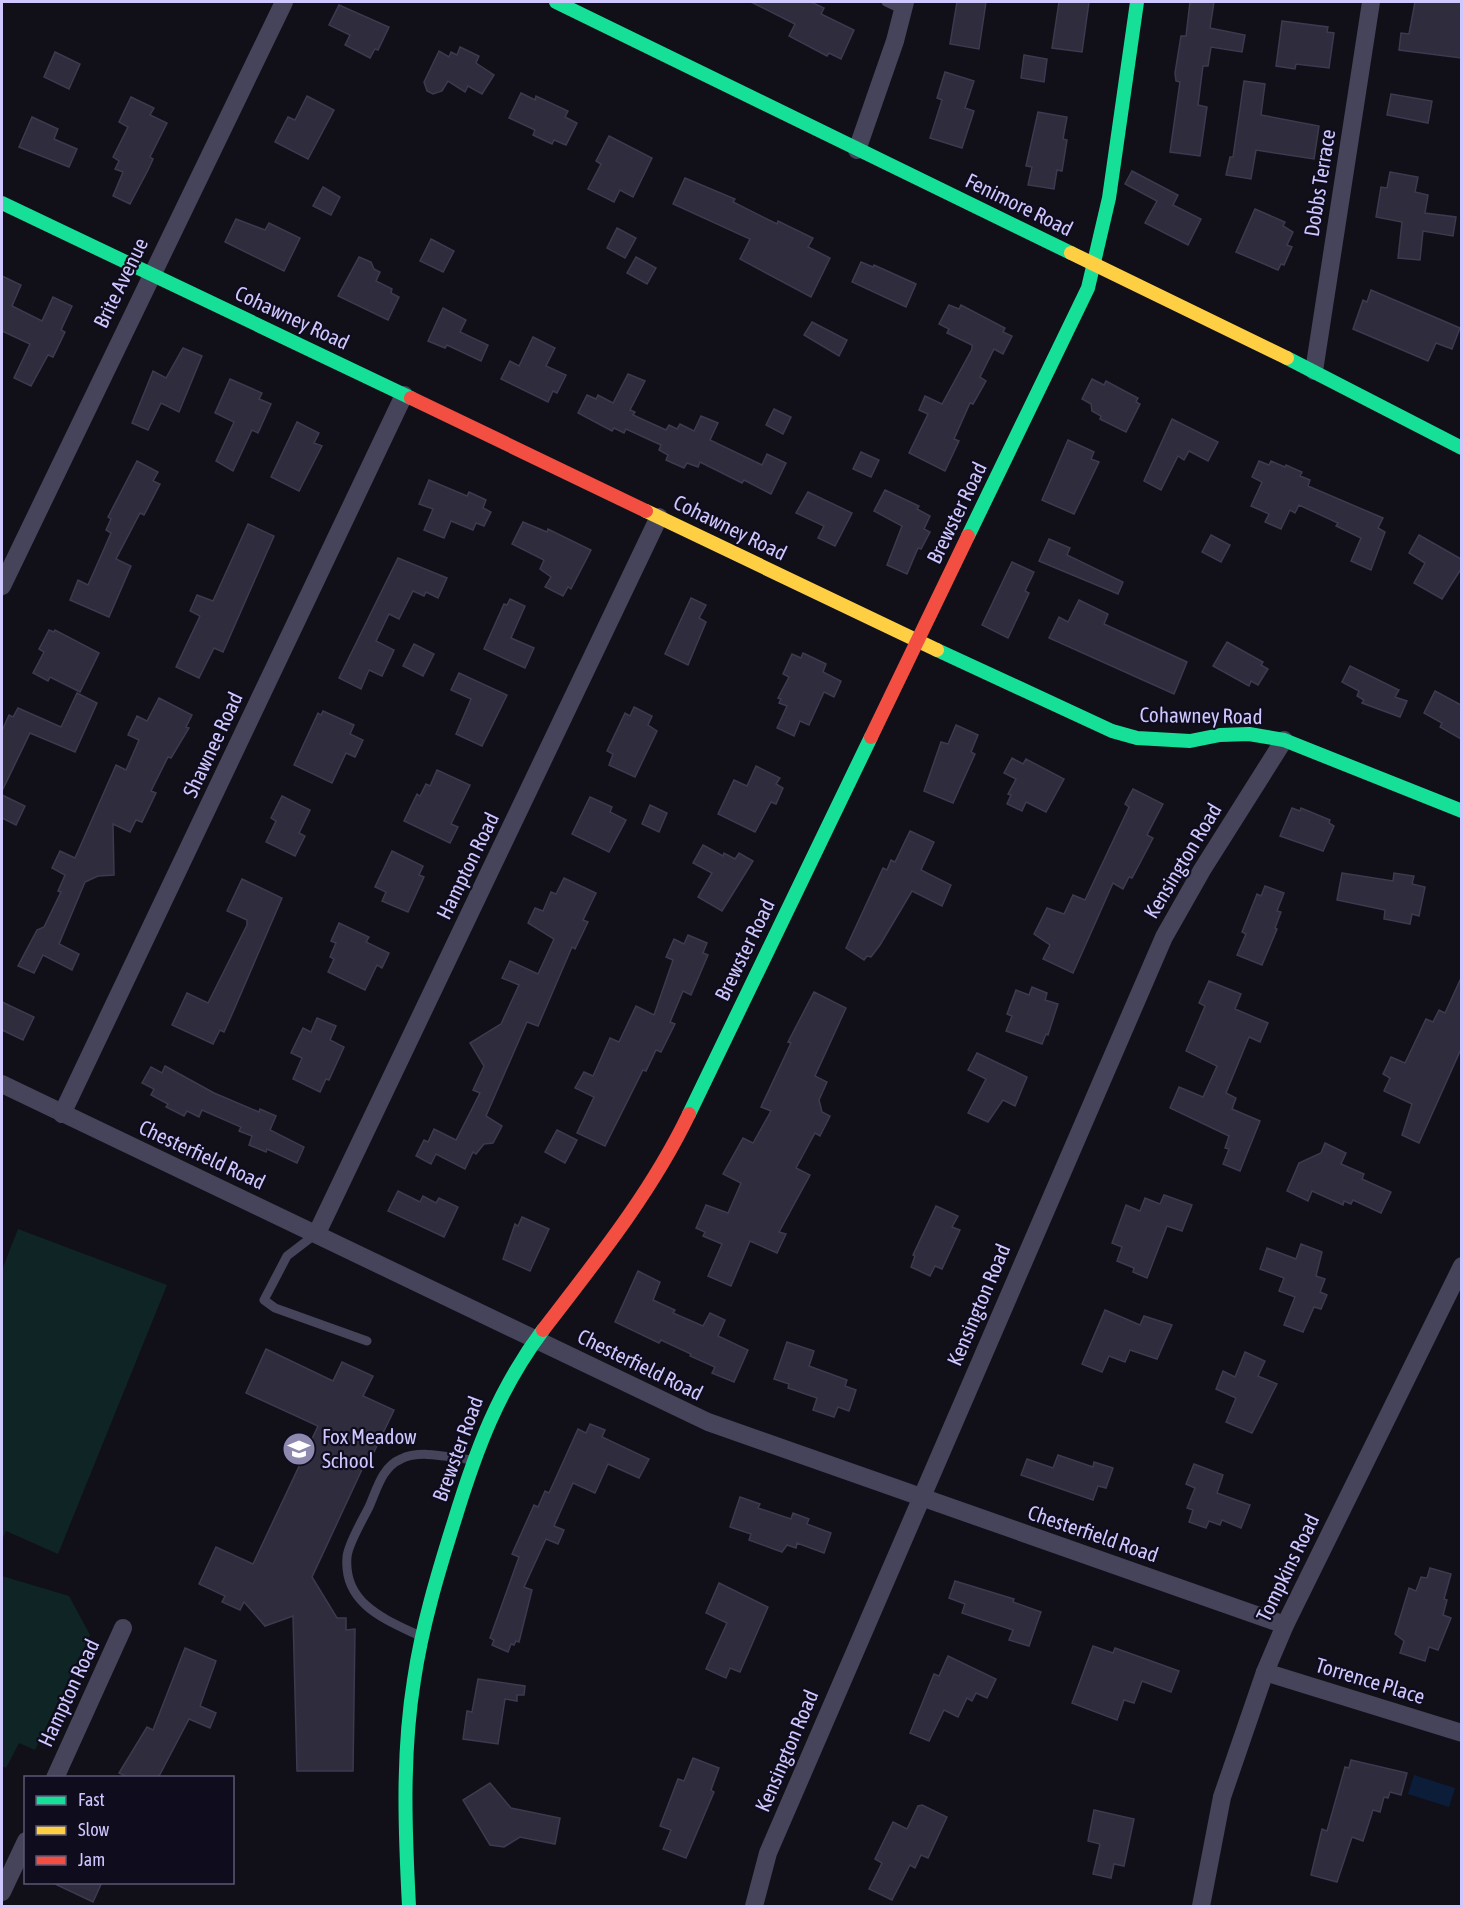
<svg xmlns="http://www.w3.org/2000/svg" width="1463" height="1908" font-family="'Asap Condensed',sans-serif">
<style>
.green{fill:#0f2424}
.water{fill:#0c1d3a}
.building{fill:#2f2c3d;stroke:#3c3a4e;stroke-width:1.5}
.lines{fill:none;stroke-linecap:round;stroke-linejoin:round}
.lane{stroke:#45445a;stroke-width:9}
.street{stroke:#45445a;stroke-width:18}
.fast{stroke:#16e098;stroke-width:14}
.slow{stroke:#ffcf43;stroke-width:14}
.jam{stroke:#f24e42;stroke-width:14}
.labels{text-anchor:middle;stroke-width:4.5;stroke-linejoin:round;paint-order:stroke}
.street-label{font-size:21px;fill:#cec8ff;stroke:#0e0c1d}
.poi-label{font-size:21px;fill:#cec8ff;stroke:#0e0c1d;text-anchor:start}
</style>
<rect width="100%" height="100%" fill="#111019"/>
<g class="green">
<polygon points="18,1229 167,1285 58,1554 6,1531 2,1540 2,1270"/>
<polygon points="2,1576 69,1596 90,1635 35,1750 19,1743 6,1768 2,1766"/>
</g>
<polygon class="water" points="1414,1775 1455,1788 1449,1807 1408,1794"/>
<g class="building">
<polygon points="751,2 811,2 824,8 821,14 854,30 841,59 829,53 827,56 789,36 795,24"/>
<polygon points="957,2 986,2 979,49 950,44"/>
<polygon points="1059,2 1089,2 1082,52 1052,48"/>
<polygon points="1190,2 1214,2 1210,28 1245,35 1242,52 1211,47 1208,66 1203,66 1198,105 1207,107 1200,156 1170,152 1180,82 1176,81 1175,73 1181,36 1186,36"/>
<polygon points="1415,2 1461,2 1461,58 1399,50 1401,33 1409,34"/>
<polygon points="339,5 389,27 378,50 375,49 370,58 345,45 350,35 329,25"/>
<polygon points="1282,21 1328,27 1327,32 1334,33 1329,68 1296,64 1295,69 1276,66"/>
<polygon points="460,47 479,56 476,63 494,75 482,94 468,86 465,92 448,81 442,91 433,94 427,91 424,82 439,51 449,57 451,52 457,55"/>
<polygon points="55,52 80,64 69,89 44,77"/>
<polygon points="1024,55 1047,59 1044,82 1021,78"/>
<polygon points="945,72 974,81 965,108 974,111 962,148 930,138 942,100 937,98"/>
<polygon points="1244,81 1265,84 1261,115 1319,126 1314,159 1256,150 1251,179 1226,175 1230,157 1233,157"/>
<polygon points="521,93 535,100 536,96 568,111 565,117 577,123 566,145 554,140 552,144 533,135 535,130 509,118"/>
<polygon points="1391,94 1432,101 1428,123 1387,115"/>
<polygon points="307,96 334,110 308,159 275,142 288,117 295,120"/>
<polygon points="131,97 154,108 150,115 167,123 150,157 153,159 148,170 130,204 113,196 123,172 115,169 119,161 113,157 128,127 119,122"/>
<polygon points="1038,112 1067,117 1063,139 1067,140 1062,171 1057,170 1054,189 1028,185 1032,167 1026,166"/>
<polygon points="32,117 58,129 54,139 77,149 69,167 19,147"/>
<polygon points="609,136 652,158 633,197 620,190 614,202 588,189 601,164 596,161"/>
<polygon points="1132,171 1178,195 1173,205 1201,219 1188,245 1145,223 1157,201 1125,184"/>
<polygon points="1390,172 1418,177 1415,192 1428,195 1425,213 1456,217 1453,236 1423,231 1420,260 1398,258 1402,222 1376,217 1381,187 1387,188"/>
<polygon points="685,178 735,199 733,202 777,224 778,221 813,238 808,247 830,258 811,297 740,259 750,239 673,204"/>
<polygon points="323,187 340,197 331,215 313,206"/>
<polygon points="1255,209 1285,222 1283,226 1293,232 1287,245 1292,247 1284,265 1281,264 1278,270 1236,252"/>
<polygon points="236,219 265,230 269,223 300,238 284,271 225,242"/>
<polygon points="617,228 636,238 625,258 607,248"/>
<polygon points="431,239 454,251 443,272 420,261"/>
<polygon points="359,257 371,262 374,269 380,272 376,281 392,289 391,293 399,297 388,320 338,296"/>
<polygon points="636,257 656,268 647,284 627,273"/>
<polygon points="861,262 873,267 874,265 916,284 906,307 852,282"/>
<polygon points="2,276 21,285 12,306 42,321 53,297 72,306 61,330 65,332 53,357 48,355 31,386 14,378 30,344 2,331"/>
<polygon points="1371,290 1460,328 1452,349 1436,343 1428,361 1353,329 1363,300 1367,302"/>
<polygon points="949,305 959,309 961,305 1005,328 1003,332 1012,336 1003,354 994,349 980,377 986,381 973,404 970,403 954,439 959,441 945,471 909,453 928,414 919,410 925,396 942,404 972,349 972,345 947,333 949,329 939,324"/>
<polygon points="443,308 466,320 460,332 488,345 481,361 447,345 445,348 428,341"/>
<polygon points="812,322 847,340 839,356 804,335"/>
<polygon points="533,337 555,348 546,366 566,375 557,393 553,391 548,402 501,379 510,361 519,366"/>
<polygon points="183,348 202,356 179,412 161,403 148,430 132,423 153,371 166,378"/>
<polygon points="628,374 645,381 630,410 635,412 633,415 666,430 669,425 677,429 680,424 694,431 701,416 718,423 710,440 762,465 767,454 786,463 771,494 744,480 742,483 700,462 698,467 687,463 684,468 666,460 668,455 659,450 661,445 626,429 624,433 614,428 612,431 578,413 587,395 596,399 598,395 613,403"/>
<polygon points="230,379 262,393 259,399 271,404 258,433 252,430 233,471 216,461 234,422 215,413"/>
<polygon points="1092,379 1104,385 1106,381 1138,398 1136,402 1140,404 1126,432 1100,419 1101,416 1092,411 1091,404 1082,399"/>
<polygon points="774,409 791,417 783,434 766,425"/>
<polygon points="1172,419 1218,442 1208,461 1189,451 1184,460 1178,456 1161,490 1144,481"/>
<polygon points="297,422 319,433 314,443 322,446 299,491 271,477"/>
<polygon points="1068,440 1094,452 1091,459 1099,462 1074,514 1042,500"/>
<polygon points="861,452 879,460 871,477 853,469"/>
<polygon points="137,461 158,472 153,481 160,484 144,515 140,513 116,559 131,566 109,617 70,600 78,580 88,585 111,533 106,530 111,519 108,517"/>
<polygon points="1259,461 1269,465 1271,461 1285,467 1286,465 1302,472 1300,476 1310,480 1308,486 1383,518 1378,528 1385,532 1371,570 1351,561 1361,538 1336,526 1338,523 1299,505 1295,513 1290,510 1281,529 1265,522 1269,514 1251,506 1262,482 1252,477"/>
<polygon points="429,480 467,496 469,492 486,500 483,508 491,512 484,526 476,523 473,530 451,521 444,538 424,530 433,509 419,504"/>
<polygon points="885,490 919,506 917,509 930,516 924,529 930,532 921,549 918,548 907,574 887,565 902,526 874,511"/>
<polygon points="808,492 852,513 835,546 818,538 824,526 796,513"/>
<polygon points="523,522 547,532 548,529 591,550 571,589 568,587 563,596 545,587 551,577 540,569 544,560 512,544"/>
<polygon points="248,524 274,536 223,652 214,648 199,678 176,667 200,616 190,611 197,595 213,601"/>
<polygon points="1211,535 1230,545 1221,562 1202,552"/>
<polygon points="1419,535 1461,559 1461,569 1442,599 1414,583 1425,563 1409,553"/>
<polygon points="1049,539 1070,548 1067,555 1123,582 1118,594 1039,561"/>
<polygon points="398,558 447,578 438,598 426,592 424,596 413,591 399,619 389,614 376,641 394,650 382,676 369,670 361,689 339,678"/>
<polygon points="1012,562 1034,572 1025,591 1029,593 1008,638 982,625"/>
<polygon points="691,598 706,605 699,618 706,622 688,665 665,654"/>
<polygon points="510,599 525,606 511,638 534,648 525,668 484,649 504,604 507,605"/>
<polygon points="1079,600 1108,614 1104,624 1187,662 1174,694 1049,638 1059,617 1068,622"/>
<polygon points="49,630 54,632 55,630 99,653 80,692 50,677 48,681 33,673 44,652 39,649"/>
<polygon points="1227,642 1263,662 1261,665 1268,669 1258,685 1251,681 1249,686 1213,666"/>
<polygon points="414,644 434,654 423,676 403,666"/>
<polygon points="803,653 826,664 823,672 841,681 834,697 824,692 809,725 800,721 794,736 777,728 787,706 779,703 781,699 778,698 789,677 783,674 792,654 801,658"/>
<polygon points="1350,666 1399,690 1395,697 1407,701 1400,717 1362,703 1364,700 1357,696 1359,691 1342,682"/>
<polygon points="459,673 507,695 482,746 456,734 471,699 451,690"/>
<polygon points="1435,691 1461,705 1461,739 1440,727 1442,723 1424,713"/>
<polygon points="77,693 97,703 75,752 30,733 2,791 2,731 9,715 13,717 18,708 61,727"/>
<polygon points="159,698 192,715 186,727 189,728 171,758 168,757 151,791 156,793 142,822 136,820 130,832 113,824 114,875 98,876 85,882 59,944 79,954 72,970 43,955 34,973 18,966 37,930 44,927 61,892 58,891 65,875 52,868 60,851 75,858 116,765 126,770 139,740 128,735 137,716 147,721"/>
<polygon points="634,707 652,716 648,725 657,731 635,777 609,765 613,754 607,751 625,713 630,716"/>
<polygon points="323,711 354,725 350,734 363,740 355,757 346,753 332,783 294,765 318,713 321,715"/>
<polygon points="956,725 978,735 971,752 975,754 953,803 924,791 941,742 948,744"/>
<polygon points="1012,758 1023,764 1026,759 1064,779 1046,812 1026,802 1022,811 1007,804 1011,795 1008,794 1016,779 1004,773"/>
<polygon points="756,766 780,778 776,784 783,788 776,804 771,802 755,832 718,814 734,780 747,786"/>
<polygon points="437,770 470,785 451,824 458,827 450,843 404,821 417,794 420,796 426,784 430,786"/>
<polygon points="1133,789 1163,804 1147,835 1153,838 1132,878 1129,877 1123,889 1113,883 1073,973 1043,959 1050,945 1034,934 1047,908 1064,914 1073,895 1085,900 1129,807 1125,804"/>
<polygon points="2,795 25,806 16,825 2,818"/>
<polygon points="282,796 310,810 299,833 305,836 295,856 266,842 276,821 271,818"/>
<polygon points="590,797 612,807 610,812 626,820 609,852 572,834"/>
<polygon points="650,805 667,813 659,832 642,824"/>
<polygon points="1292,808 1300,811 1301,808 1330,820 1329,823 1334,826 1323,851 1280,836"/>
<polygon points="910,831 934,842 921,870 951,885 942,906 912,891 880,945 871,957 867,956 864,960 846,948 883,868 887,870 891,860 895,862"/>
<polygon points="703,845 723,856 724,853 735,859 739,853 753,861 722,911 698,897 712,873 693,863"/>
<polygon points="392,851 423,866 419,875 424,877 408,912 382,901 386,892 375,887"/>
<polygon points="1342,873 1393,881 1394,873 1414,876 1412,884 1425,887 1419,916 1412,914 1410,924 1384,919 1385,910 1337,900"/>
<polygon points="564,878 596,893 583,920 588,922 575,949 572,947 538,1026 527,1022 486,1116 502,1126 493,1143 484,1144 476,1154 473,1152 465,1169 436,1154 431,1164 416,1156 424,1140 428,1142 434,1129 456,1140 480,1093 473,1090 484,1066 470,1043 501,1024 519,985 502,978 510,961 538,974 554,939 528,923 535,908 543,911 551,892 556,894"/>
<polygon points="242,879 282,898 233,1012 224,1032 220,1030 213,1044 172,1025 187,993 208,1003 247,925 247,920 227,911"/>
<polygon points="1265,886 1284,893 1277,911 1281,912 1275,928 1277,929 1262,965 1237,955 1246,934 1242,932 1257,894 1261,896"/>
<polygon points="339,923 369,937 366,942 389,953 382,968 377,965 365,990 328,972 334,959 330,957 336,943 331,941"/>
<polygon points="688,935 707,943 703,953 708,955 691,995 683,991 670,1022 675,1024 661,1052 656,1050 646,1071 643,1070 605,1146 577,1133 594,1097 575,1088 584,1072 593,1076 610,1038 619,1042 636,1006 654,1015 673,960 666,957 674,939 684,944"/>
<polygon points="1461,978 1461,1049 1419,1143 1402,1135 1412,1104 1384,1091 1390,1078 1383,1074 1391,1057 1405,1063 1426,1019 1433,1022 1439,1010 1445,1013"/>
<polygon points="1209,981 1241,994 1235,1009 1268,1023 1260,1042 1249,1037 1226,1093 1236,1098 1232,1109 1260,1121 1240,1171 1223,1164 1229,1149 1225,1148 1229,1136 1170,1108 1179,1087 1203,1097 1217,1066 1186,1051 1205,1006 1199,1003"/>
<polygon points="1032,987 1047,993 1045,1000 1058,1004 1048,1035 1046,1034 1042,1044 1006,1031 1012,1016 1007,1014 1016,990 1029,995"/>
<polygon points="814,992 846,1008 815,1076 827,1082 819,1100 822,1112 830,1116 820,1136 815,1133 796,1168 810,1175 779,1232 786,1234 777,1253 750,1241 731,1286 708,1276 722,1244 703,1236 705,1232 696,1228 706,1205 728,1213 741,1183 723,1174 743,1138 753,1143 771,1111 761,1107 791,1043 788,1042"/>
<polygon points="2,1002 34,1017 23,1040 2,1030"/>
<polygon points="317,1018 336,1026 330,1040 344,1047 329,1080 326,1079 320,1092 293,1079 302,1058 291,1053 303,1028 311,1032"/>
<polygon points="977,1053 1027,1077 1015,1106 1003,1100 988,1122 968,1113 986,1079 968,1070"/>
<polygon points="165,1066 214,1093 259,1112 260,1109 276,1116 270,1130 304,1147 297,1163 267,1149 266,1152 249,1145 252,1136 239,1131 241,1127 202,1110 199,1117 187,1111 184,1116 166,1107 168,1104 151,1095 154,1089 142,1083 151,1067 162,1073"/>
<polygon points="557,1130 577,1140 565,1163 545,1152"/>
<polygon points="1325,1143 1346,1153 1341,1164 1364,1174 1362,1179 1391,1192 1381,1213 1353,1200 1351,1204 1344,1201 1343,1205 1312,1191 1308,1201 1287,1191 1299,1163 1321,1153"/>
<polygon points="398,1191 420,1202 423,1196 436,1203 439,1198 458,1207 444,1237 388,1211"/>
<polygon points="1164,1195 1192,1205 1182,1231 1167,1226 1147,1278 1133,1272 1134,1268 1117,1261 1122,1247 1112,1243 1126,1205 1140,1211 1145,1198 1160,1204"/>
<polygon points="936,1206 958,1216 952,1227 960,1230 942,1269 935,1266 930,1276 911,1267 915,1256 913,1255"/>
<polygon points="522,1217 549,1229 530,1271 503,1259 515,1224 518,1226"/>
<polygon points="1301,1244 1322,1252 1316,1276 1325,1279 1320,1292 1327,1295 1321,1309 1314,1307 1303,1332 1284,1325 1295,1297 1279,1291 1284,1278 1260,1269 1267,1248 1296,1259"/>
<polygon points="638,1271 660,1282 653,1300 675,1310 673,1313 703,1326 710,1313 725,1320 718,1336 748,1350 734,1382 712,1373 715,1367 690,1356 691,1354 661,1340 659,1343 615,1322"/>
<polygon points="1105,1310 1140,1325 1144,1316 1172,1325 1157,1359 1130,1350 1125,1362 1109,1356 1102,1372 1082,1364"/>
<polygon points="787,1342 814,1351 809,1366 847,1380 845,1386 856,1390 849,1411 838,1407 834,1417 813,1410 817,1398 788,1388 789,1384 774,1379"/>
<polygon points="266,1349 333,1381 342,1362 373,1376 363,1396 394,1410 374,1452 371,1450 312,1577 337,1618 346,1618 346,1630 355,1629 353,1771 297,1771 293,1616 265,1626 244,1602 240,1610 222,1602 225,1596 199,1584 216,1547 253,1564 318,1426 246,1393"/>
<polygon points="1245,1352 1265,1361 1258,1376 1277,1384 1252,1433 1226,1422 1236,1398 1216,1389 1223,1371 1235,1377"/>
<polygon points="590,1424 605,1430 602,1437 649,1459 639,1478 608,1464 595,1493 573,1483 554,1526 564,1530 558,1544 546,1539 524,1587 532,1590 519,1642 516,1641 514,1645 511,1644 508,1652 492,1645 494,1640 490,1638 519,1557 512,1554 534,1505 538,1507 545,1491 549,1493 578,1429 586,1433"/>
<polygon points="1058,1455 1093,1467 1094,1462 1113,1468 1106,1488 1098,1486 1093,1500 1021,1475 1027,1459 1053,1468"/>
<polygon points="1194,1464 1223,1475 1217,1493 1250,1505 1241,1528 1222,1520 1220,1525 1209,1521 1206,1528 1189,1522 1193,1510 1187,1508 1195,1488 1186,1484"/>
<polygon points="740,1497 760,1504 758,1508 791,1519 793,1513 809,1519 807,1524 831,1533 824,1553 797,1543 796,1548 787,1545 782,1552 749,1540 751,1534 730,1527"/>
<polygon points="1430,1568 1451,1574 1444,1599 1447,1600 1443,1615 1451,1618 1438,1650 1429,1647 1425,1661 1400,1653 1404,1641 1395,1634 1409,1588 1416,1591 1421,1577 1427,1578"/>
<polygon points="955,1581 1014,1599 1013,1602 1041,1612 1029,1646 1009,1640 1013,1630 962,1613 965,1604 949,1598"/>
<polygon points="719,1583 768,1607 740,1672 730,1668 726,1678 706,1669 727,1623 706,1613"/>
<polygon points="1093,1646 1113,1653 1115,1648 1179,1671 1171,1692 1142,1681 1134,1703 1124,1700 1117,1720 1072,1703"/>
<polygon points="185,1648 216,1661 200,1706 216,1713 210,1728 189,1719 158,1778 129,1778 119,1773 147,1727 153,1730"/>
<polygon points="948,1656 996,1679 987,1698 976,1693 972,1701 967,1698 958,1717 944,1710 929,1741 910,1733 934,1674 939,1676"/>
<polygon points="478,1679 525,1686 524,1695 517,1695 517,1701 505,1699 498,1744 463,1739 467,1711 472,1712"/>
<polygon points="693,1758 719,1768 711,1790 714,1792 686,1858 663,1849 671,1830 660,1826 678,1779 684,1781"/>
<polygon points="1351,1760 1407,1773 1401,1795 1390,1792 1388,1798 1384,1797 1380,1812 1373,1810 1363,1841 1352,1837 1337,1882 1311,1875 1322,1829 1327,1831 1345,1767 1349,1768"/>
<polygon points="490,1783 511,1808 560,1818 555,1844 520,1837 504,1847 490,1845 463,1800"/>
<polygon points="922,1805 947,1817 928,1858 921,1855 915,1868 910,1865 892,1900 869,1889 882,1863 875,1859 893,1822 907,1829 918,1806"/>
<polygon points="1094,1810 1134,1819 1124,1866 1114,1864 1111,1878 1093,1874 1100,1844 1088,1841"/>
<polygon points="51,1882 102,1882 93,1902"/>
</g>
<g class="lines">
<g class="lane">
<polyline points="886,2 903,10"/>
<polyline points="317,1233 287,1256 264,1300 275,1308 367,1341"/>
<path d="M422 1637C387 1620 343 1605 347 1557 348 1544 363 1519 369 1507 377 1489 382 1467 401 1459 421 1449 451 1458 473 1460"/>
</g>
<g class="street">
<polyline points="857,150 895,41 905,2"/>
<polyline points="1314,371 1371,2"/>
<polyline points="2,586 284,2"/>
<polyline points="2,1084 708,1422 1285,1625"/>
<polyline points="62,1114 404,395"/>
<polyline points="317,1233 659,517"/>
<polyline points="1265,1672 1462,1733"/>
<polyline points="55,1778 123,1628"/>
<polyline points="2,1892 26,1841"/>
<polyline points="754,1906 768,1853 1164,937 1202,870 1284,740"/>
<polyline points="1201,1906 1222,1797 1265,1672 1285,1625 1462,1266"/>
</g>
<g class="fast">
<polyline points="556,2 1071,253"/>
<polyline points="2,203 411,398"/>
<polyline points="1287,358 1462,448"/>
<polyline points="968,536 1088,288 1109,198 1137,2"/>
<polyline points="937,650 1112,731 1137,738 1190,741 1220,735 1249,734 1284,740 1462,811"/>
<polyline points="689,1114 871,737"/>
<path d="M409 1906C405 1831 402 1754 414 1680 422 1626 438 1573 454 1522 476 1450 498 1390 543 1330"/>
</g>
<g class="slow">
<polyline points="1071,253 1287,358"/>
<polyline points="646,511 937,650"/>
</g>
<g class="jam">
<polyline points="411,398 646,511"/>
<polyline points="871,737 968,536"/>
<path d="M543 1330C596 1261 651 1193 689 1114"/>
</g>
</g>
<defs>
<g id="school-disc" transform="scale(1.725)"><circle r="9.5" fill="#8c88ae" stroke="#0e0c1d"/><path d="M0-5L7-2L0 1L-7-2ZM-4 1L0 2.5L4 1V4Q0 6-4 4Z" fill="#fff"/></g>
</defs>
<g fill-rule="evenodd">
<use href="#school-disc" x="299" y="1449"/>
</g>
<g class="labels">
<g class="street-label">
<text transform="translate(1320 183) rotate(-81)" y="7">Dobbs Terrace</text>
<text transform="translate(1019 205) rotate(26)" y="7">Fenimore Road</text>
<text transform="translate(121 283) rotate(-64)" y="7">Brite Avenue</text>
<text transform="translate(292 318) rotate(25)" y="7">Cohawney Road</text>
<text transform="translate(957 513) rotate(-64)" y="7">Brewster Road</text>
<text transform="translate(730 528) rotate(26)" y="7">Cohawney Road</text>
<text transform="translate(1201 716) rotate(1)" y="7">Cohawney Road</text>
<text transform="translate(213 745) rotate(-65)" y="7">Shawnee Road</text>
<text transform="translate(1183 861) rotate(-59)" y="7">Kensington Road</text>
<text transform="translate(468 866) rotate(-64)" y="7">Hampton Road</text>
<text transform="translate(745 950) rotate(-64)" y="7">Brewster Road</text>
<text transform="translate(202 1155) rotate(25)" y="7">Chesterfield Road</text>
<text transform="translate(979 1305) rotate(-67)" y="7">Kensington Road</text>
<text transform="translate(640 1365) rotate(26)" y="7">Chesterfield Road</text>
<text transform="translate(458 1449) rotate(-70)" y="7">Brewster Road</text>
<text transform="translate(1093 1534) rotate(19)" y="7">Chesterfield Road</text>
<text transform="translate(1288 1568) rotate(-64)" y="7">Tompkins Road</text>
<text transform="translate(1370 1681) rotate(17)" y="7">Torrence Place</text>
<text transform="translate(69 1693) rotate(-65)" y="7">Hampton Road</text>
<text transform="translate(787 1751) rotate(-67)" y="7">Kensington Road</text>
</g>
<g class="poi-label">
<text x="322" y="1444">Fox Meadow<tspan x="322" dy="24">School</tspan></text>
</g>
</g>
<rect width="1463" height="1908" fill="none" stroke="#cec8ff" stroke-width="6"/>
<rect x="24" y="1776" width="210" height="108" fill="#0e0c1d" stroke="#5b5777" stroke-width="1.5"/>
<rect x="36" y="1796" width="30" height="9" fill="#16e098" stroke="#5b5777" stroke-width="1.5"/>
<text x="78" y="1806" font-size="18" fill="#cec8ff">Fast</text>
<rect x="36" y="1826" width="30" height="9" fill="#ffcf43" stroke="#5b5777" stroke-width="1.5"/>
<text x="78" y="1836" font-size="18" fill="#cec8ff">Slow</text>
<rect x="36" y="1856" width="30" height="9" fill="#f24e42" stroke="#5b5777" stroke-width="1.5"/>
<text x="78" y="1866" font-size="18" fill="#cec8ff">Jam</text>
</svg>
